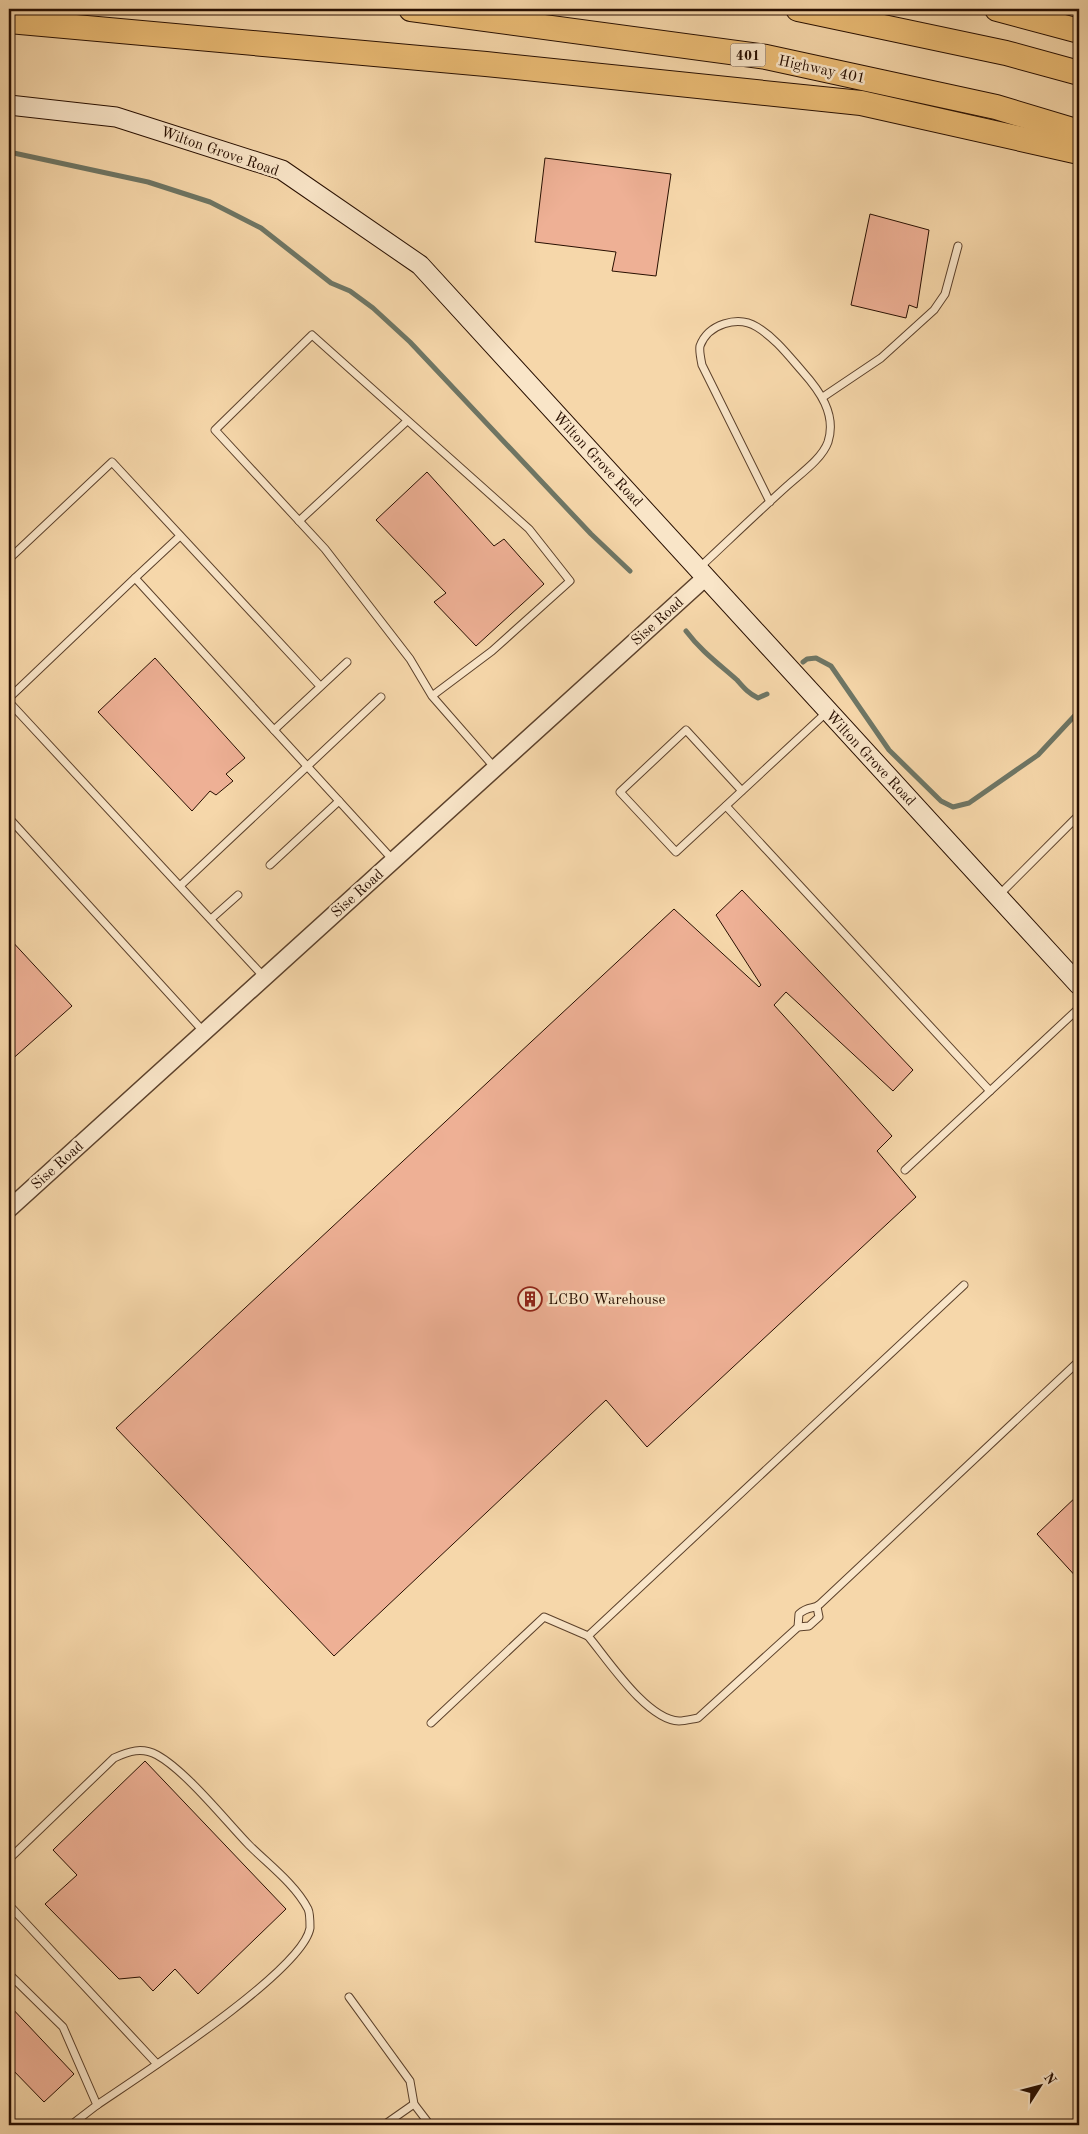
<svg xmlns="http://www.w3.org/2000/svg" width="1088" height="2134" font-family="'Old Standard TT',serif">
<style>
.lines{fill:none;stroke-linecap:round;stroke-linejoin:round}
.stream{stroke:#6e7665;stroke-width:5}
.building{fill:#eeb095;stroke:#280f01}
.service-casing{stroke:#5c412b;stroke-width:9}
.tertiary-casing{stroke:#5c412b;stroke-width:19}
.secondary-casing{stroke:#280f01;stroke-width:21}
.motorway-casing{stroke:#280f01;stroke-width:26}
.service{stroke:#f9e5c8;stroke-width:7}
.tertiary{stroke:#f9e5c8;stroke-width:16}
.secondary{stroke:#f9e5c8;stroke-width:19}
.motorway{stroke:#ebbc75;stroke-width:24}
.labels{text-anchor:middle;stroke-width:5;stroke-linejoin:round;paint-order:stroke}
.shield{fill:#f9e5c8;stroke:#674f3d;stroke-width:1}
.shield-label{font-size:14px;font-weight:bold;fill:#280f01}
.street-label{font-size:15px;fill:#280f01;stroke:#f9e5c8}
.poi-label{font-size:15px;fill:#280f01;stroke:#f9e5c8;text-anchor:start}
</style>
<rect width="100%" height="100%" fill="#f6d7aa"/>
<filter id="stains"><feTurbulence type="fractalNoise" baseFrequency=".004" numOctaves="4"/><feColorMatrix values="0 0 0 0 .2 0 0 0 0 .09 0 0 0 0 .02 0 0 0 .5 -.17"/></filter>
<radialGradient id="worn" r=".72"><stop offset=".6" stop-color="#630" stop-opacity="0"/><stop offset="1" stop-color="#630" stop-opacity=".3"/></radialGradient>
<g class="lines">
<g class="stream">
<polyline points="9,152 148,182 210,202 261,228 331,283 350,291 373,308 410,342 591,534 630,571"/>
<path d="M686 631C701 651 719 664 737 680 744 688 748 693 758 698L767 694"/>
<polyline points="803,662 807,659 816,658 831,666 889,750 941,801 953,807 969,803 1038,755 1079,711"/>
</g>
</g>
<g class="building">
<polygon points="545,158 671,174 656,276 612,271 616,252 535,242"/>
<polygon points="870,214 929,230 917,308 909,305 906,318 851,305"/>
<polygon points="427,472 494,546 504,539 544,584 476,646 434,602 446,593 376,520"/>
<polygon points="155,658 245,758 226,774 233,781 216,795 210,791 192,811 98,712"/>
<polygon points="742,890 913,1070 893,1091 786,992 774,1005 892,1136 877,1151 916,1197 647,1447 606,1400 334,1656 116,1428 674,909 759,987 761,985 716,915"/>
<polygon points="9,938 72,1006 9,1062"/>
<polygon points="1079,1494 1079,1580 1037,1534"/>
<polygon points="145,1761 286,1909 198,1994 175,1969 153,1991 140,1977 119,1979 45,1904 77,1875 53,1850"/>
<polygon points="9,2005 74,2074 44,2102 9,2066"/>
</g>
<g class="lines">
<g class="service-casing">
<g id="service">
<polyline points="823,397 881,358 934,310 945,294 958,246"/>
<polyline points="299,521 407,421"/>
<polyline points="9,559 112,462 320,686"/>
<path d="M698 569C728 541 757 513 787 486 800 474 822 459 828 442 837 414 819 390 802 371 788 355 775 338 757 327 738 315 708 324 700 346 699 351 701 360 702 365L770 502"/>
<polyline points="135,578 180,536"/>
<polyline points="432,696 492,651 570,581 529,529 312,335 215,430 325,549 410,659 432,696 495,768"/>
<polyline points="9,698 135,578 393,860"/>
<polyline points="9,702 264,977"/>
<polyline points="274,730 347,662"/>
<polyline points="742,791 686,730 620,792 676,852 828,711"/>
<polyline points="726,806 990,1091 1079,1008"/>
<polyline points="9,818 204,1032"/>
<polyline points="270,865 339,801"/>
<polyline points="181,885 381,697"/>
<polyline points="998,896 1079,815"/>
<polyline points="211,919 238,895"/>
<polyline points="905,1170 990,1091"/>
<path d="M817 1607 819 1617 809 1626 798 1627 698 1718C692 1719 685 1721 679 1721 647 1720 608 1660 588 1636L964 1285"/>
<path d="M798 1627 799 1614C809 1605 814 1610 820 1604L1079 1361"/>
<polyline points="431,1723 544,1617 588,1636"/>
<path d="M9 1859 114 1758C129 1751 142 1747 157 1755 186 1771 225 1820 249 1845 268 1864 295 1884 308 1909 310 1913 310 1923 310 1928 303 1971 138 2077 97 2105"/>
<polyline points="9,1905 157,2064"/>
<polyline points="9,1974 63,2027 97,2105 71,2125"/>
<polyline points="349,1997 410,2081 414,2104 430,2125"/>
<polyline points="384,2125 414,2104"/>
</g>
</g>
<g class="tertiary-casing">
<polyline id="tertiary" points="9,1209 706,577"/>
</g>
<g class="secondary-casing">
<polyline id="secondary" points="9,105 116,117 282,170 420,265 1079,985"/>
</g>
<g class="motorway-casing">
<g id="motorway">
<polyline points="411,9 766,57 996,107 1079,132"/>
<polyline points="798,9 1006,53 1079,73"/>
<polyline points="997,9 1079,31"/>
<polyline points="9,21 486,64 861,103 1079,152"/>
</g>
</g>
<use href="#service" class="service"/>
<use href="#tertiary" class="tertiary"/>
<use href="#secondary" class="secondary"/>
<use href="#motorway" class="motorway"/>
</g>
<defs>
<g id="building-ring" transform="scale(1.25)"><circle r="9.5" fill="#f9e5c8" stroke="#8f2418" stroke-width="1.5"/><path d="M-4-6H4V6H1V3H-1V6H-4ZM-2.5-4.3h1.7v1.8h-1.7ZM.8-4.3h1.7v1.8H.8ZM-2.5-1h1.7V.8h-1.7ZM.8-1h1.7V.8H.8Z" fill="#8f2418"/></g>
</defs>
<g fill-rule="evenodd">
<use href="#building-ring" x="530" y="1299"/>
</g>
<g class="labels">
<rect class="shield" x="730.5" y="43.5" width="35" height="23" rx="4"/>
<g class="shield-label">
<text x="748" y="60">401</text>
</g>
<g class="street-label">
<text transform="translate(822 69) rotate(12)" y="5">Highway 401</text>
<text transform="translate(220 151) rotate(19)" y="5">Wilton Grove Road</text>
<text transform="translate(598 459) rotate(47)" y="5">Wilton Grove Road</text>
<text transform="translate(657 621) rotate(-42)" y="5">Sise Road</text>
<text transform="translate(871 758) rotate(47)" y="5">Wilton Grove Road</text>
<text transform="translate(357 893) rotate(-42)" y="5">Sise Road</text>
<text transform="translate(57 1165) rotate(-42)" y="5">Sise Road</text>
</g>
<g class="poi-label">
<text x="548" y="1304">LCBO Warehouse</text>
</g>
</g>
<rect width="1088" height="2134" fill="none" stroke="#f6d7aa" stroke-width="30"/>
<rect x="10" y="10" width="1068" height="2114" fill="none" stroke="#280f01" stroke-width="2.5"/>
<rect x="15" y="15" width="1058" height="2104" fill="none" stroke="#280f01"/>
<g transform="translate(1040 2086) rotate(54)" stroke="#f9e5c8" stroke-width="4" paint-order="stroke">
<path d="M0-4L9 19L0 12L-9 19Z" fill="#280f01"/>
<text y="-8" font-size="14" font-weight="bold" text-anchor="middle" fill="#280f01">N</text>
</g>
<rect width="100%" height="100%" filter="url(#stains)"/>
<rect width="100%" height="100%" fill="url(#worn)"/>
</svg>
